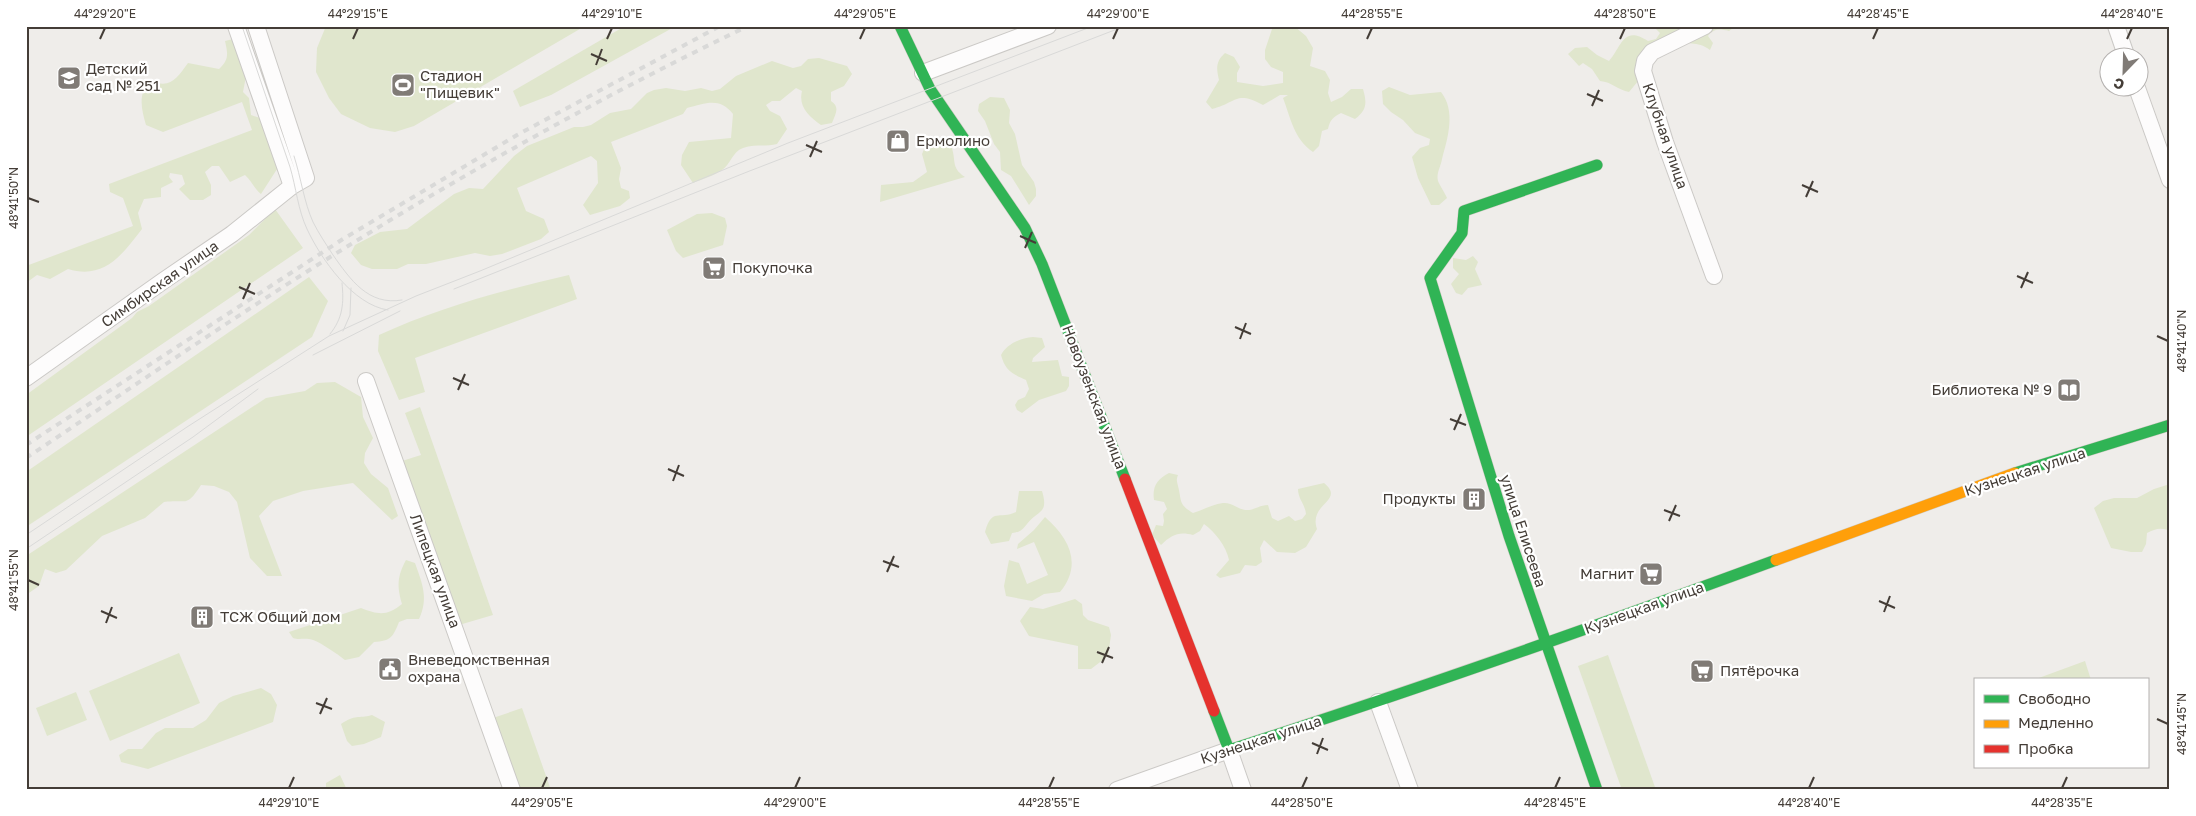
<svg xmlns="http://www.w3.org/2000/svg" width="2196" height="816" font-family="'Golos Text',sans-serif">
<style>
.green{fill:#e0e6cd}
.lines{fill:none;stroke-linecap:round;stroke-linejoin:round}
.street-casing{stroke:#cbc9c6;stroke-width:18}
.fast-casing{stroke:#cfcac3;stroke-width:12}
.slow-casing{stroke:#cfcac3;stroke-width:12}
.jam-casing{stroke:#cfcac3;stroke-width:12}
.street{stroke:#fdfcfc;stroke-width:16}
.fast{stroke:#30b455;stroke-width:11}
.slow{stroke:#ff9f0a;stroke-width:11}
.jam{stroke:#e5322d;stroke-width:11}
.tram{stroke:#d9d9d8;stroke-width:1}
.rail{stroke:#d9d9d8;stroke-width:4;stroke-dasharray:6 6;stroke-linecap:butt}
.ticks{fill:none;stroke:#443d37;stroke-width:2}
.labels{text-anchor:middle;stroke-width:4.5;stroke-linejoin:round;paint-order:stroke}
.poi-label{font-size:15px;fill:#443d37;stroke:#fff;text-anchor:start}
.street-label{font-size:15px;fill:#443d37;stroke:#fff}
.neatline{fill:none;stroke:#443d37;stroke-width:2}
.ticks-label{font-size:12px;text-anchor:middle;fill:#443d37}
</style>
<rect width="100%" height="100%" fill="#efedea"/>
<g class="green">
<polygon points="326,26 585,26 414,126 395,132 370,128 341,114 329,98 316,72 317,48"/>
<polygon points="625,26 676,26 551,95 520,107 513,91"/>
<path d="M1273 26H1294L1306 36 1313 48 1310 66 1325 71 1330 80 1328 93 1331 102 1342 97 1351 89H1363C1367 103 1367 110 1355 119L1341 113C1333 117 1330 120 1328 129L1322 131 1319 146 1313 152C1294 139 1291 119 1283 98L1288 95H1280L1263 105C1235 90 1237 103 1212 109L1206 102 1219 80C1216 68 1216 61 1225 53L1234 57 1240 67 1237 73V82L1263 86 1283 83V72L1271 67 1265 59V50Z"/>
<path d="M1653 26H1736L1729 31C1720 29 1714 28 1708 36L1713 43 1710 50C1697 40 1687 46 1673 39L1629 92C1618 90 1612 82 1600 81L1592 69 1583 63 1579 66 1568 54 1575 48 1587 47 1597 55 1609 61C1622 46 1623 25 1648 41L1656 39 1660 33Z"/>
<path d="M233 39 247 71 243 92 249 98 251 115 263 119 279 166 261 194C254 189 252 181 245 175L230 182 219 166H212L205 172 211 185V195L203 200H190L179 189 185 184 182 175 170 173 169 177 173 182 161 188V197L144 199 138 213 142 229C122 255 104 280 68 269L50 279 37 275 26 283V266L133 226 123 198 110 192 109 184 252 130 242 102 163 132 146 125C141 108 138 94 150 80 170 90 177 78 188 63L219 69C229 60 228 54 225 41Z"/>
<path d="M819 58 847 66 852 74 844 86 831 92V101C840 107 836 113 832 123L821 125C809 116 798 107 802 91L796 88 780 101H772L766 105 770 111 780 116 787 129 777 144C765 147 754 144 743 148 732 152 731 164 722 170 714 176 702 179 693 183L681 165 682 155 689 142 731 138 733 114C720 97 706 103 687 108L683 114 611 142 621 168 619 179 621 188 629 191 630 198 620 206 590 215 583 205 598 183 597 161 591 156 517 188 526 211 544 219 549 232 541 239 502 254 490 256 475 253 426 264H408L397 269H372L361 265 351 253 355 245 380 232 407 229 454 194 469 188 483 189 514 156 527 146 574 127H583L591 125 610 113 631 109 647 93 654 90 666 88 685 91 701 88 712 91 720 89 736 76 772 61 793 68 801 66 808 59Z"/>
<path d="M1389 87 1410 95 1441 92C1456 111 1448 137 1442 159 1441 166 1436 173 1438 181 1440 186 1445 193 1447 198L1439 205H1431L1418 178 1412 157 1420 148 1429 145 1430 139 1415 133 1403 120 1391 112 1383 104 1382 91Z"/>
<polygon points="990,97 1004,98 1010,110 1009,123 1015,134 1022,165 1034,182 1036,189 1036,196 1029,205 1011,176 1001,170 1000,152 994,144 985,121 978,111 979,104"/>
<path d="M938 139 951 146C957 160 950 167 965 177L880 202 881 185 913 182 927 172 922 154 926 145Z"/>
<polygon points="275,209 303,248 26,437 26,395 132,318 137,312 149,306 249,235"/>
<polygon points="712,213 725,218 727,226 723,245 683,258 676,251 667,230 697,214"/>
<polygon points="1473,256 1478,262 1475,269 1482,285 1468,288 1462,295 1456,293 1451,284 1459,274 1453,268 1453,258 1466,260"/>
<path d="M569 275 577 299 415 358 425 392 399 400 378 351 379 335C440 307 504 290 569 275Z"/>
<polygon points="309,277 328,301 312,337 26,527 26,472"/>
<path d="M1033 337 1042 338 1045 347 1033 358 1032 362 1058 360 1062 376 1069 377V386L1066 391 1039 400 1022 413 1017 410 1015 405 1018 400 1025 397 1029 389 1026 380C1012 374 1005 370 1001 355 1007 344 1020 338 1033 337Z"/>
<path d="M335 382 361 397 363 417 373 438 365 453 364 463 371 474 388 488 398 516 392 520 353 483 303 491 273 501 259 516 282 576H267L250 558 237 502 229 492 214 486 201 485C186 508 188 499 164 502L145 518 102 536 66 570 56 573 45 569 39 586 26 595V556L266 398 305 391 317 383Z"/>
<polygon points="420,407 493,615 459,625 402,461 421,455 405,413"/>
<path d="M1169 473 1178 475C1176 480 1177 481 1178 486 1182 501 1178 504 1193 513 1203 510 1213 504 1223 503 1233 502 1239 511 1249 510 1256 509 1260 505 1268 505L1272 518 1278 521 1289 516 1295 521 1302 519 1306 514C1305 504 1298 499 1298 489L1324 483C1346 501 1308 503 1317 529L1306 547 1295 553 1277 552 1264 540 1260 548 1262 562 1256 566 1245 565 1240 573 1220 578 1216 575 1229 560C1226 546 1215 532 1204 524L1200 531 1193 535C1179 531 1171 535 1161 545L1152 535 1156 525 1163 526 1164 521 1163 514 1167 509 1164 502 1154 500C1152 487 1157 479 1169 473Z"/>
<path d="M2170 484V531C2161 527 2155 529 2147 533L2146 544 2142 552H2131L2111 548 2094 508 2103 501 2114 498H2137L2154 489Z"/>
<path d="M1019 491H1042C1049 514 1038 510 1027 524 1022 530 1021 532 1012 533L1009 541 991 544 985 532C992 507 999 520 1016 512Z"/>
<path d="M1045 517C1069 538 1083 564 1060 592L1044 594 1032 601 1006 596 1004 586 1009 560 1019 563 1027 584 1048 575 1034 542 1017 549 1018 544 1034 530Z"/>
<path d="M406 560 415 563C422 583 429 598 419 619H407L399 622C393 637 391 641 374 642L359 657 345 660C339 655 316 639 309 639 303 638 299 640 293 638L289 632 361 608C379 615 387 616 402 604 397 586 397 577 406 560Z"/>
<polygon points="1075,599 1082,604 1083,615 1088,620 1109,627 1111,635 1108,656 1091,669 1078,669 1078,646 1029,636 1020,621 1030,607 1043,609"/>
<polygon points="179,653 200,703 110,741 89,691"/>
<polygon points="1608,655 1656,790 1622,790 1578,666"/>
<polygon points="2085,661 2091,680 2036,680 2036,679"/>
<polygon points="261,688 271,694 277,705 273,722 148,769 121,762 119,755 128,749 142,749 156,733 165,728 193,728 206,720 219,703 233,696"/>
<polygon points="76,692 87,720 47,736 36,708"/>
<polygon points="522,708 551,790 519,790 493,718"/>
<path d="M372 715 385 722 381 737 364 744 352 746 347 741 341 724C356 714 357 719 372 715Z"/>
<polygon points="340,775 347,790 326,790 326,783"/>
</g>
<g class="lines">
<g class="street-casing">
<g id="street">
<polyline points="236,26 292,186 306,178 256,26"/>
<polyline points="1705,26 1652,52 1645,61 1643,71 1665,142 1714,276"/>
<polyline points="2116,26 2127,58"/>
<polyline points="923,73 1048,26"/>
<polyline points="2137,88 2170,180"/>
<polyline points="26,378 163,281 232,234 292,186"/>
<polyline points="366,381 512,790"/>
<polyline points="1378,702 1410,790"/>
<polyline points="1117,790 1229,750 1243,790"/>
</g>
</g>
<g class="fast-casing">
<g id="fast">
<polyline points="900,26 930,89 1025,228 1042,264 1125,479"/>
<polyline points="1597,165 1464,211 1462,233 1430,278 1509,536 1597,790"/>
<polyline points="2015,473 2170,425"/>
<path d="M1214 711 1229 750C1413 691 1594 627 1776 560"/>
</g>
</g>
<g class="slow-casing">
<polyline id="slow" points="1776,560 2015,473"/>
</g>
<g class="jam-casing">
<polyline id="jam" points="1125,479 1214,711"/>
</g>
<use href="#street" class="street"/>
<use href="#fast" class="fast"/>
<use href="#slow" class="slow"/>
<use href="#jam" class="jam"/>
<g class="tram">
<path d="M242 26C258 73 274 120 290 167 296 187 298 210 307 229 321 259 353 305 388 310"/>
<path d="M294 156C301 178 304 202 313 222 319 234 326 244 333 255 350 279 368 306 402 300"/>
<polyline points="454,289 747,172 1125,26"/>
<polyline points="343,331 350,315 351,288"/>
<path d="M330 334C343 318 344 303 342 283"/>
<polyline points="313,355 400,311"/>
<polyline points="26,535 187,427 329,336 416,296 480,271 788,143 1093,26"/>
<polyline points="26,549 193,437 258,389"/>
</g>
<g class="rail">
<polyline points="26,445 343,239 517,135 720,26"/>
<path d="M26 458C133 387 239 313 348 246 477 166 611 92 748 26"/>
</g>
</g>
<path class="ticks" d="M100 39 105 28M353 39 358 28M607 39 612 28M860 39 865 28M1113 39 1118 28M1367 39 1372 28M1620 39 1625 28M1873 39 1878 28M2127 39 2132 28M591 54 607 61M596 65 602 49M1587 94 1603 101M1592 106 1599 90M806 145 822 152M810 157 817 141M1802 185 1818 192M1806 197 1813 181M28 198 39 202M1020 236 1036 243M1025 248 1032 232M2017 276 2033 283M239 287 255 294M2021 288 2028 272M243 299 250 283M1235 327 1251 334M2157 336 2168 341M1240 339 1246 323M453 378 469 385M458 390 465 374M1450 419 1466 425M1454 430 1461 414M668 469 684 476M673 481 679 465M1664 510 1680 516M1669 521 1676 505M883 561 899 567M887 572 894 556M28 580 39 585M1879 601 1895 608M101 611 117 618M1884 612 1890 596M106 623 112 607M1097 652 1113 658M1102 663 1109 647M316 703 332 709M320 714 327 698M2157 719 2168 724M1312 743 1328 750M1317 754 1323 738M289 788 294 777M542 788 547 777M795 788 800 777M1049 788 1054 777M1302 788 1307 777M1555 788 1560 777M1809 788 1814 777M2062 788 2067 777"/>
<defs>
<g id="school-square" transform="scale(1.25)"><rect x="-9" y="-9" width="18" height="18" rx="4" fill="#807b76" stroke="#fff"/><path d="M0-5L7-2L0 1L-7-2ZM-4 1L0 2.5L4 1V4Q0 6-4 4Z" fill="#fff"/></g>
<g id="stadium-square" transform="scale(1.25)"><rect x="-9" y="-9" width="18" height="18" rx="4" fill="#807b76" stroke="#fff"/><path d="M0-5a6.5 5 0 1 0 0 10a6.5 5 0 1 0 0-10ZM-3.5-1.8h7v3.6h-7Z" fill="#fff"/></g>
<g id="shop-square" transform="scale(1.25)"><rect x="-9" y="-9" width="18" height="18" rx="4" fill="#807b76" stroke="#fff"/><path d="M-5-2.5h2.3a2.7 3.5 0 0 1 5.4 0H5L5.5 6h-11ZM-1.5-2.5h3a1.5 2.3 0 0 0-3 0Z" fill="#fff"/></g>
<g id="supermarket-square" transform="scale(1.25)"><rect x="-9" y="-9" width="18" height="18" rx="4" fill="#807b76" stroke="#fff"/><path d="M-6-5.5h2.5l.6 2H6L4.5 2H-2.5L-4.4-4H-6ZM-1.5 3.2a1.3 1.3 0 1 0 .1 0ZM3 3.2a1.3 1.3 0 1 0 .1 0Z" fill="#fff"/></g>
<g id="library-square" transform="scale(1.25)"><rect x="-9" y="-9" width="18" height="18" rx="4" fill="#807b76" stroke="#fff"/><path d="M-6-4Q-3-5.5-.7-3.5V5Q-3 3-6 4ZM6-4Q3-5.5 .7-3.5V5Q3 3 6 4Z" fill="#fff"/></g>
<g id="building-square" transform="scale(1.25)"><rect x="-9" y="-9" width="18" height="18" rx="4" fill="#807b76" stroke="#fff"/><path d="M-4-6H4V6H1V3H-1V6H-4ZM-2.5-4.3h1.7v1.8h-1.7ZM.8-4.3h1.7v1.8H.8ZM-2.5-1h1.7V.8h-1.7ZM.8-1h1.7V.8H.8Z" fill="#fff"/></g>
<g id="civic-square" transform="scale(1.25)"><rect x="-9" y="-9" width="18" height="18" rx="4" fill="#807b76" stroke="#fff"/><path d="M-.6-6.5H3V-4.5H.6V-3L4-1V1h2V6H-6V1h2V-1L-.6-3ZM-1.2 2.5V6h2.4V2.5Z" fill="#fff"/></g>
</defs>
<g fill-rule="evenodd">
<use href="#school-square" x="69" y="78"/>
<use href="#stadium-square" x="403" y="85"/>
<use href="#shop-square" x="898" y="141"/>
<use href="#supermarket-square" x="714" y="268"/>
<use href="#library-square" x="2069" y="390"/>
<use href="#building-square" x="1474" y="499"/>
<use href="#supermarket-square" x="1651" y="574"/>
<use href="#building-square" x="202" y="617"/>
<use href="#civic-square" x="390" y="669"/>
<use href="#supermarket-square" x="1702" y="671"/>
</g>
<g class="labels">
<g class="poi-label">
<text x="86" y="74">Детский<tspan x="86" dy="17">сад № 251</tspan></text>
<text x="420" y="81">Стадион<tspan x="420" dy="17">"Пищевик"</tspan></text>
<text x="916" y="146">Ермолино</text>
<text x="732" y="273">Покупочка</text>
<text x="2052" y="395" text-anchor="end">Библиотека № 9</text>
<text x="1456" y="504" text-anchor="end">Продукты</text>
<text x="1634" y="579" text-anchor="end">Магнит</text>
<text x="220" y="622">ТСЖ Общий дом</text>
<text x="408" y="665">Вневедомственная<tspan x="408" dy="17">охрана</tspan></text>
<text x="1720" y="676">Пятёрочка</text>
</g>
<g class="street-label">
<text transform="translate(1665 136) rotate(71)" y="5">Клубная улица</text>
<text transform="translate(160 284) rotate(-35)" y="5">Симбирская улица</text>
<text transform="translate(1094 397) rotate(69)" y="5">Новоузенская улица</text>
<text transform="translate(2025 472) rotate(-18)" y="5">Кузнецкая улица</text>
<text transform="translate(1523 531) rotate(72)" y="5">улица Елисеева</text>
<text transform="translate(435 571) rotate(70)" y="5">Липецкая улица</text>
<text transform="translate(1644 608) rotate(-20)" y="5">Кузнецкая улица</text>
<text transform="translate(1261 740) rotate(-18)" y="5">Кузнецкая улица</text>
</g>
</g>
<rect width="2196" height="816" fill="none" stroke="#ffffff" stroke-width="55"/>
<rect x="1974" y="678" width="175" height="90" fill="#ffffff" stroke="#b4b1af"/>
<rect x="1984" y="695" width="25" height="8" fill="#30b455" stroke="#b4b1af"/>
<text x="2018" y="704" font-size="15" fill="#443d37">Свободно</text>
<rect x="1984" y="720" width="25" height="8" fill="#ff9f0a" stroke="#b4b1af"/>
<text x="2018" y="728" font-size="15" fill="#443d37">Медленно</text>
<rect x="1984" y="745" width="25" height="8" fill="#e5322d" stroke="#b4b1af"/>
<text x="2018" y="754" font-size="15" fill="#443d37">Пробка</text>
<g transform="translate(2124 72) rotate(203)"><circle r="24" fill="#ffffff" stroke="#b4b1af"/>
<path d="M0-4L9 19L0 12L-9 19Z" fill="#807b76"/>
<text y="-8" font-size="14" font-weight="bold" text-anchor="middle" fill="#443d37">С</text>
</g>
<rect x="28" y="28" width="2140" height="760" class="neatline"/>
<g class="ticks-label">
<text x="105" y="18">44°29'20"E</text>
<text x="358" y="18">44°29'15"E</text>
<text x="612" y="18">44°29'10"E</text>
<text x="865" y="18">44°29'05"E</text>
<text x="1118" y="18">44°29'00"E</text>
<text x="1372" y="18">44°28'55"E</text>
<text x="1625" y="18">44°28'50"E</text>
<text x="1878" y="18">44°28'45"E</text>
<text x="2132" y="18">44°28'40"E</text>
<text transform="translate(14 198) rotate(-90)" y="4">48°41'50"N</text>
<text transform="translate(2182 341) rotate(-90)" y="4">48°41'40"N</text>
<text transform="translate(14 580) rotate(-90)" y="4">48°41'55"N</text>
<text transform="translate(2182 724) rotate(-90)" y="4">48°41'45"N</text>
<text x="289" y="807">44°29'10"E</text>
<text x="542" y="807">44°29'05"E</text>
<text x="795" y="807">44°29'00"E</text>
<text x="1049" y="807">44°28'55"E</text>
<text x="1302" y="807">44°28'50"E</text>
<text x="1555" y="807">44°28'45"E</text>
<text x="1809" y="807">44°28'40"E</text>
<text x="2062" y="807">44°28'35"E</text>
</g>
</svg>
